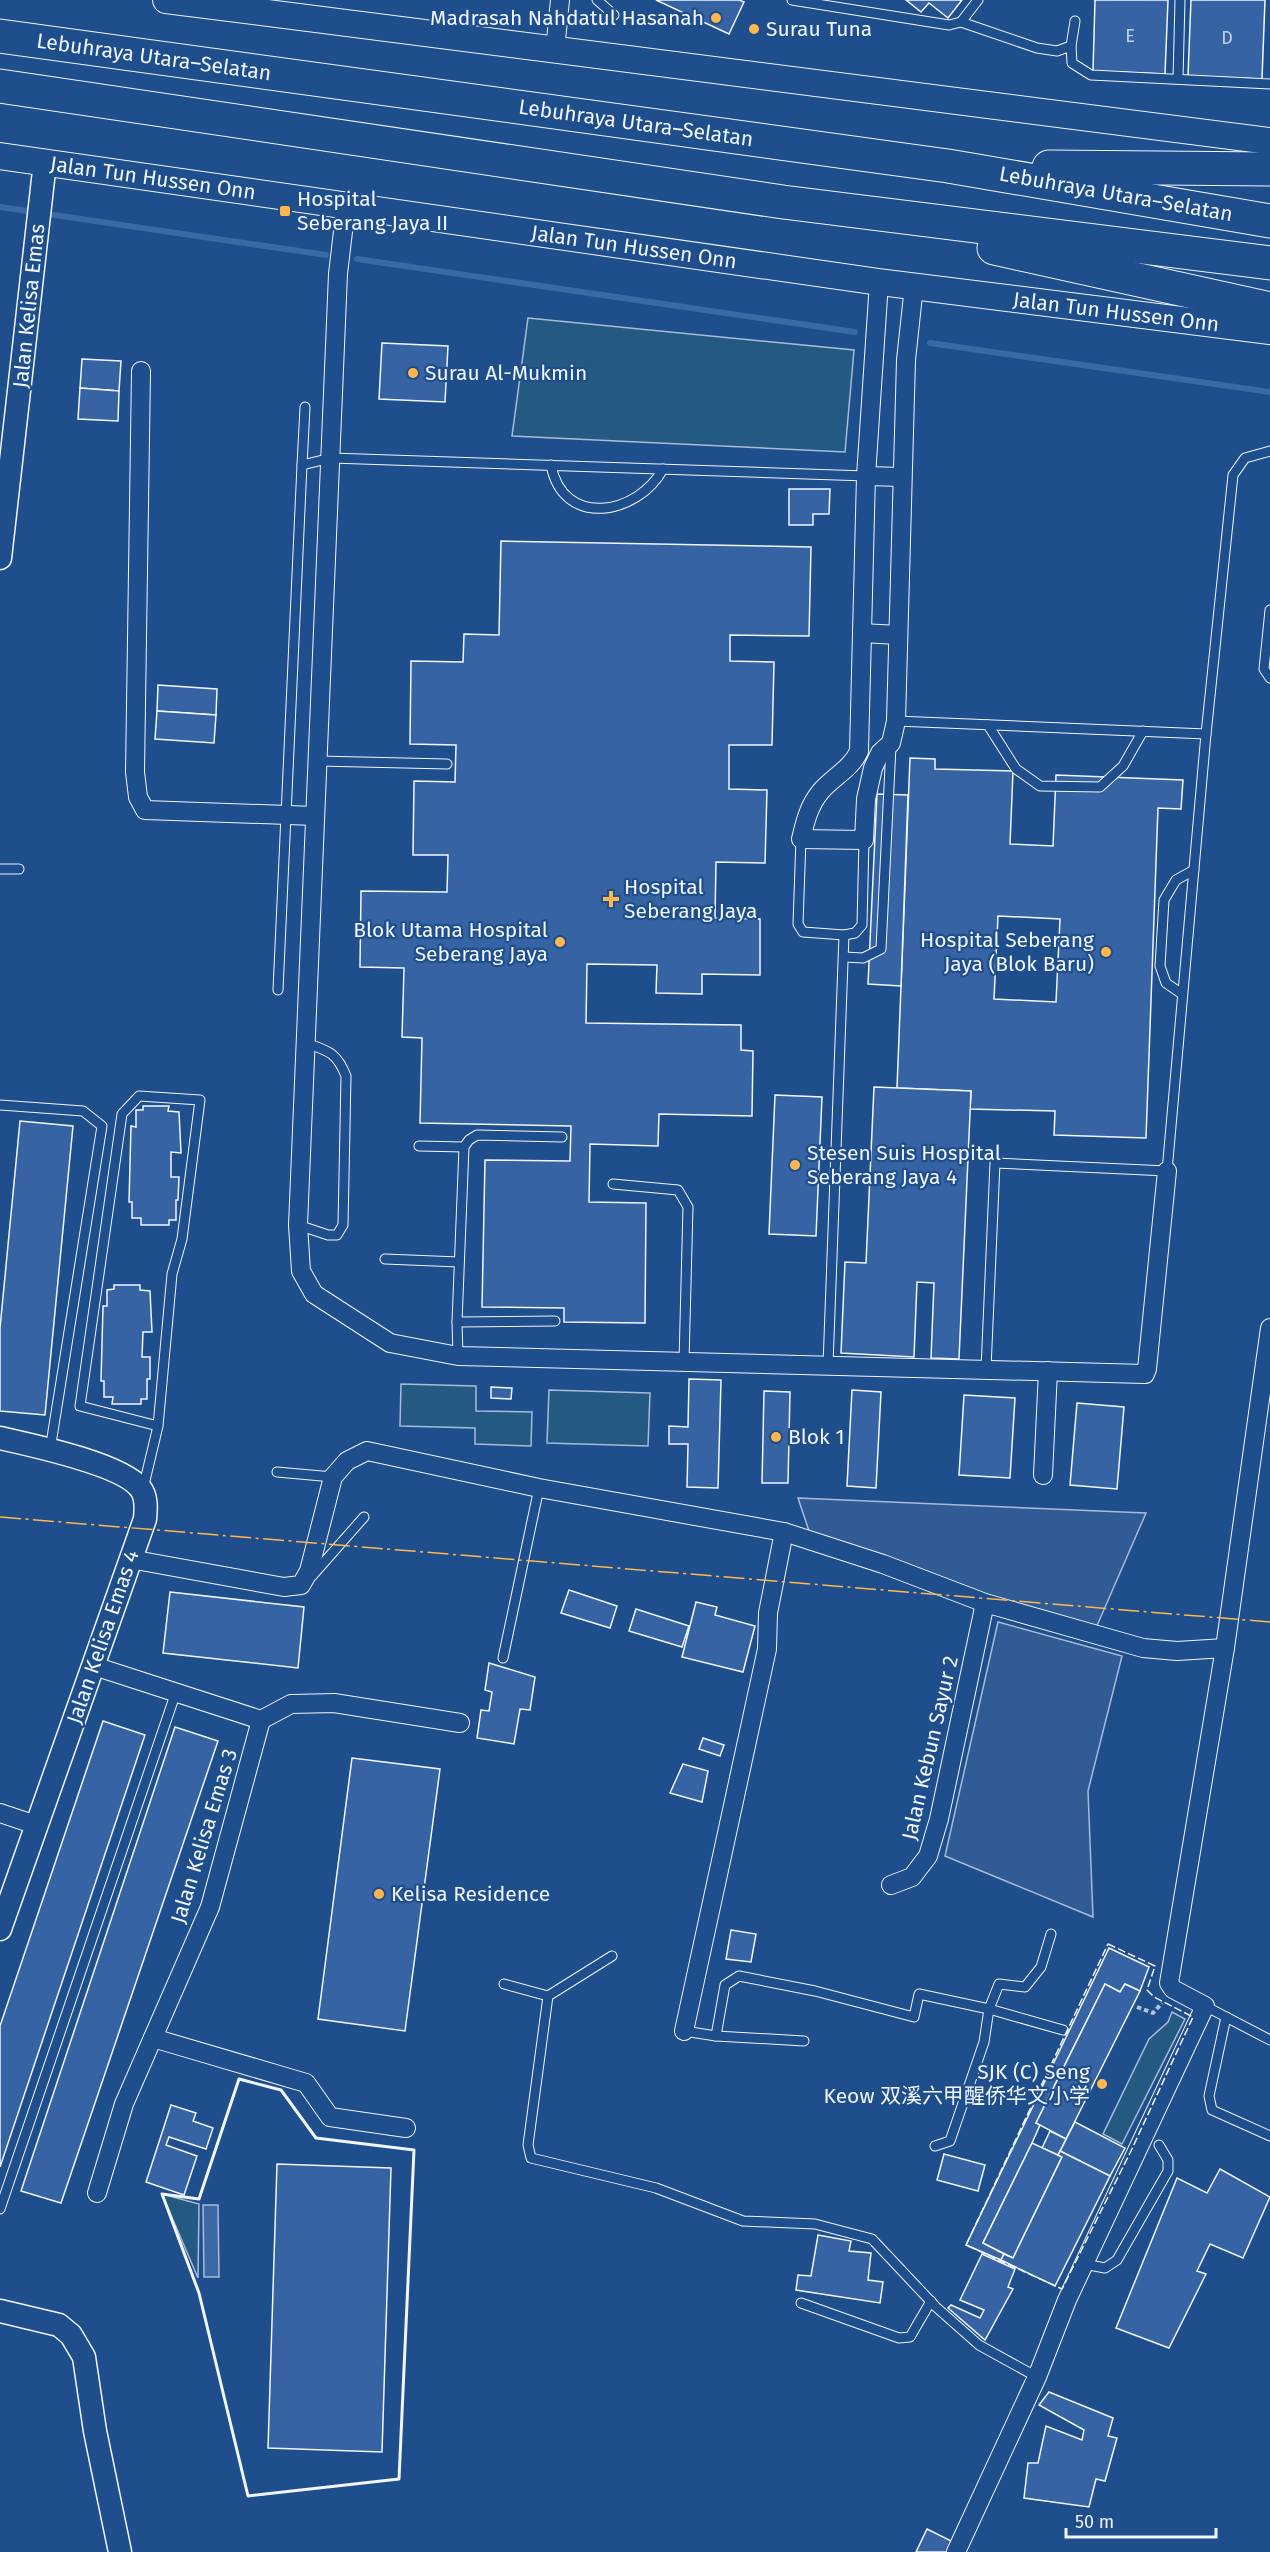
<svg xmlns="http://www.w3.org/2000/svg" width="1270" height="2552" font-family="'Fira Sans','Noto Sans SC',sans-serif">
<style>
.green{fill:#245a82;stroke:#a8bbd7;stroke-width:1.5}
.parking{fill:#305b95;stroke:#a8bbd7;stroke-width:1.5}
.water{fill:#3b69a3;stroke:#a8bbd7;stroke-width:1.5}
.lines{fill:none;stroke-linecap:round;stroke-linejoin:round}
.stream{stroke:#3b69a3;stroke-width:6}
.building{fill:#3563a3;stroke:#f2f6ff;stroke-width:1.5;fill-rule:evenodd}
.service-casing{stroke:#f2f6ff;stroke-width:11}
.minor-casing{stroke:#f2f6ff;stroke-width:20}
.tertiary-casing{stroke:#f2f6ff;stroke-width:25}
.secondary-casing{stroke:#f2f6ff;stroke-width:28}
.motorway-casing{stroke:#f2f6ff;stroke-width:35}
.path{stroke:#b3c4dc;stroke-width:4;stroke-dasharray:4.5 3;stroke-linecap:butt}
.service{stroke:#1f4e8c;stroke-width:9}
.minor{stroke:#1f4e8c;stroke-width:18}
.tertiary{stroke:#1f4e8c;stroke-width:22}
.secondary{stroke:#1f4e8c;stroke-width:26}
.motorway{stroke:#1f4e8c;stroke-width:33}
.fence{stroke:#f2f6ff;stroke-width:1.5;stroke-dasharray:8 3;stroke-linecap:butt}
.wall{stroke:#f2f6ff;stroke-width:3}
.power{stroke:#ffb74d;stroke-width:1.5;stroke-dasharray:21 4.5 3 4.5;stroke-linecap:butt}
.poi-dot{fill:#ffb74d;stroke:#1f4e8c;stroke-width:2}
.labels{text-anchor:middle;stroke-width:4.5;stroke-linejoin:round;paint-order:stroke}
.number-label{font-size:18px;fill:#c3d1e8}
.poi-label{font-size:21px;fill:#f2f6ff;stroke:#1f4e8c;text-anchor:start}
.street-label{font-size:21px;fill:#f2f6ff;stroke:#1f4e8c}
</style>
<rect width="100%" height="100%" fill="#1f4e8c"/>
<g class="green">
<polygon points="528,318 854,350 845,452 512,436"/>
<polygon points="401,1384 476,1386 476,1411 532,1412 531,1446 475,1444 475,1428 400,1426"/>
<polygon points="549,1390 650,1393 648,1446 547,1443"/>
<polygon points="1172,2012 1185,2019 1122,2144 1103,2134 1149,2039 1168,2022"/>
<polygon points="162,2194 199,2204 198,2278"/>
</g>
<g class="parking">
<polygon points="798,1498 1146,1513 1096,1628 994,1605 811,1537"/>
<polygon points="998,1622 1122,1656 1088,1791 1093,1917 945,1856"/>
</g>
<polygon class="water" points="203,2205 218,2205 219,2277 204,2277"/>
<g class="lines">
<g class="stream">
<polyline points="0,207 326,255"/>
<polyline points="357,259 855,332"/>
<polyline points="930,343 1270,392"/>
</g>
</g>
<g class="building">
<polygon points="656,0 739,0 744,2 729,34"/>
<polygon points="906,0 962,0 948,18 929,3 921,12"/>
<polygon points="1095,0 1168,0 1165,74 1093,71"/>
<polygon points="1191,0 1265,0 1262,79 1188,76"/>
<polygon points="382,343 448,346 445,402 379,399"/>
<polygon points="82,359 121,361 119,391 80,388"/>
<polygon points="80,388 119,391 118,421 78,419"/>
<polygon points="789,489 830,489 829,514 813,514 813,525 789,525"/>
<polygon points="501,541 811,547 809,636 730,635 730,661 774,662 772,745 729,745 729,789 767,790 765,863 716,862 715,918 760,919 760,975 702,974 702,994 656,993 657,965 587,964 586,1023 741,1025 741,1050 753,1051 752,1116 659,1114 658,1146 590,1144 589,1202 646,1203 645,1323 564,1322 564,1308 482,1307 485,1160 570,1161 571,1126 420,1123 422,1038 402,1037 404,968 360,967 361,891 447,892 448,855 413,855 414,781 455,782 456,745 410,744 411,661 463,662 464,634 499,635"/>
<polygon points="158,685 217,689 216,715 157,711"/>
<polygon points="157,711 216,715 214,743 155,739"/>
<path d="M910 758 935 759V769L1013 771 1010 844 1053 846 1056 775 1183 780 1181 809 1158 808 1146 1138 1054 1135 1055 1111 970 1109 971 1091 897 1088ZM998 916 1060 919 1056 1002 994 999Z"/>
<polygon points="877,794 908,795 901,986 868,984"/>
<polygon points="874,1087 971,1091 959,1359 931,1358 934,1283 917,1282 914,1357 841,1353 845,1262 866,1263"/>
<polygon points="775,1095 822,1097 816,1236 769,1234"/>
<polygon points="143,1106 169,1106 168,1111 179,1112 181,1153 171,1152 171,1177 179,1177 178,1200 176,1200 176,1220 169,1220 169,1225 141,1225 141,1218 132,1218 132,1202 129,1202 131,1126 136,1127 136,1110 143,1110"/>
<polygon points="20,1121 73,1126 45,1415 0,1411 0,1328"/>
<polygon points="114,1285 140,1285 140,1290 150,1291 152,1332 143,1332 142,1357 150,1357 150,1379 147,1379 147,1399 141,1399 141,1404 112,1404 113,1397 104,1397 104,1381 101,1381 103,1306 107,1306 107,1290 114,1289"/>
<polygon points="689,1379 721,1380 718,1488 687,1487 688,1444 669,1444 669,1426 688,1427"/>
<polygon points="491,1387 512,1388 511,1399 491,1398"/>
<polygon points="852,1390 881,1392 876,1488 847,1486"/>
<polygon points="764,1391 790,1392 788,1483 762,1483"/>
<polygon points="964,1395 1015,1398 1010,1478 959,1475"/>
<polygon points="1077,1403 1124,1407 1117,1489 1070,1485"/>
<polygon points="569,1590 617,1606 610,1628 561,1613"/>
<polygon points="170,1592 304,1607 298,1668 163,1653"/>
<polygon points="696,1602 717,1607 715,1615 755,1626 743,1672 682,1657"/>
<polygon points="636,1609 689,1626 682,1647 629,1631"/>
<polygon points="489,1663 535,1677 530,1710 520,1709 514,1744 477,1738 481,1710 489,1711 492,1692 485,1690"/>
<polygon points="103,1721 145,1735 0,2167 0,2026"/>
<polygon points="175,1727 218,1741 61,2203 21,2191"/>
<polygon points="703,1738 724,1745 720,1756 699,1749"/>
<polygon points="352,1758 440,1769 405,2031 318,2019"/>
<polygon points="683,1764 708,1771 702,1802 670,1793"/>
<polygon points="731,1930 756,1934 751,1962 726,1959"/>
<polygon points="1109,1948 1149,1967 1140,1991 1125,1984 1120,1992 1105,1984 1036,2123 1040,2125 1032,2143 983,2243 1004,2254 1001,2260 966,2245"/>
<polygon points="1105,1984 1120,1992 1125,1984 1140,1991 1066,2139 1036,2123"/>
<polygon points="171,2105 196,2113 193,2121 213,2128 206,2149 169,2137 166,2145 197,2156 184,2195 146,2182"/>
<polygon points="1075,2122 1125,2148 1110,2176 1060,2151"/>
<polygon points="1050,2131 1066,2139 1058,2155 1042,2148"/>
<polygon points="1032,2143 1062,2157 1013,2258 983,2243"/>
<polygon points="1060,2151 1110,2176 1055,2286 1001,2260 1004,2254 1013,2258 1062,2157 1058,2155"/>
<polygon points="944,2154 985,2165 978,2191 937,2180"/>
<polygon points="277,2164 391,2168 382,2452 268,2448"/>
<polygon points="1220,2169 1270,2197 1243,2258 1210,2244 1197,2271 1206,2274 1169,2348 1116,2328 1177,2178 1207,2193"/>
<polygon points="818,2235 851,2241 849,2251 871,2253 868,2280 883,2282 880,2303 796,2290 798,2275 811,2276"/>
<polygon points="982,2254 1015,2269 1008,2287 1013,2289 985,2340 948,2308 951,2305 980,2318 984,2310 960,2300"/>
<polygon points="1049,2392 1113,2418 1108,2436 1117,2438 1105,2481 1096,2479 1089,2507 1024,2498 1028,2463 1038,2463 1046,2426 1082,2440 1084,2430 1039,2405"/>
<polygon points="927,2529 955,2543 950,2552 916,2552"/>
</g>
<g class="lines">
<g class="service-casing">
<g id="service">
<polyline points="597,0 614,15"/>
<polyline points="792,0 949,25 961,22 1037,48 1057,51 1071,46 1075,21"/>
<polyline points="961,22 978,0"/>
<polyline points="1071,46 1072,63 1091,75 1270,84"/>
<polyline points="1178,79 1180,0"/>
<polyline points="302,465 305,407"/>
<path d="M551 465C563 529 638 515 663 469"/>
<polyline points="1270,610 1264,669 1270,678"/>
<polyline points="896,721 1206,734"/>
<polyline points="988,725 1016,769 1040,786 1100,787 1123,766 1143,731"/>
<polyline points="318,761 447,764"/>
<polyline points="801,839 798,924 803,932 844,935 855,933 862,925 864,840"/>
<polyline points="0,869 19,869"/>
<polyline points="844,957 863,958 881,949 891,746"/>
<polyline points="278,990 302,465 331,458 866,476"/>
<polyline points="1182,994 1166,983 1160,966 1164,900 1176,880 1194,870"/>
<polyline points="0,1105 83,1111 102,1126 50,1450"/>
<polyline points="419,1146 464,1147"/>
<polyline points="613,1184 678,1190 688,1207 684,1361"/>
<path d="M298 1225 328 1235H337L343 1225 346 1076C337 1053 329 1051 306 1043"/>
<polyline points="385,1259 459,1262"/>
<polyline points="457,1322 555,1321"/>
<polyline points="458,1356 457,1322 464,1147 469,1140 477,1135 562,1137"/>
<polyline points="828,1365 844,935"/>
<polyline points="986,1369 995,1163 1167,1171 1206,734 1233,475 1245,458 1270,451"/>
<polyline points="277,1472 333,1477"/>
<polyline points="143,1489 158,1426 172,1274 182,1239 200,1100 139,1096 122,1114 80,1406 158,1426"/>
<polyline points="312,1576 364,1517"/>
<polyline points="503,1658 539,1488"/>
<polyline points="612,1956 548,1996 528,2145 531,2158 656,2188 743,2221 815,2224 872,2239 936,2307 979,2345 1037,2377"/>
<polyline points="504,1984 548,1996"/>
<polyline points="1205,2006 1270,2040"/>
<polyline points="1226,2017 1209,2096 1212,2110 1270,2136"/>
<polyline points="684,2031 716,2036 804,2041"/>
<polyline points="716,2036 725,1985 739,1976 815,1991 914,2017 919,1994 989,2009 1063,2030"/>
<polyline points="935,2146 950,2141 984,2042 989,2009 999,1984 1025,1987 1041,1967 1051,1934"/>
<polyline points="0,2209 176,1692"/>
<polyline points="1084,2264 1105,2268 1117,2260 1168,2171 1168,2160 1159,2145"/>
<polyline points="801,2303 899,2338 910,2337 931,2301"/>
</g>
</g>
<g class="minor-casing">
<g id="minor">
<polyline points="555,50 560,0"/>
<polyline points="346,206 338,274 298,1225 301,1271 314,1294 390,1343 458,1356 1145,1374 1147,1369 1167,1171"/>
<path d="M879 282 866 476 859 751C852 768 833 777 821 791 809 805 805 822 801 839L864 840 866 799 873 768 880 753 891 743 896 721 906 360 914 286"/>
<polyline points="141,371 135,772 138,797 145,810 315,816"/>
<polyline points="866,476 902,477"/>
<polyline points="862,633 898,635"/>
<polyline points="1043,1475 1048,1371"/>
<polyline points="130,1559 284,1587 301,1585 309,1571 333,1477 347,1461 367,1451 539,1488 784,1532 883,1564 985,1603 1143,1648 1177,1651 1225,1648"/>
<polyline points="94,1666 261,1720"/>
<polyline points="261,1720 291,1704 334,1703 460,1723"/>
<polyline points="0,1813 36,1825"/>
<polyline points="891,1885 912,1877 928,1856 939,1819 985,1603"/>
<polyline points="684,2031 767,1649 768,1613 784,1532"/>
<polyline points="153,2038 306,2083 330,2117 406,2128"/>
<polyline points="97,2193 124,2104 210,1907 261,1720"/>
<polyline points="956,2552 1037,2377 1067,2300 1205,2006 1173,1989 1169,1983 1225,1648 1270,1328"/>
</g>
</g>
<g class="tertiary-casing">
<g id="tertiary">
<polyline points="0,558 45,162"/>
<path d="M0 1438C31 1445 122 1464 140 1488 147 1496 146 1509 145 1519L0 1929"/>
<polyline points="0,2311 59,2325 71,2335 84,2357 95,2431 120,2552"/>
</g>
</g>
<g class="secondary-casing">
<g id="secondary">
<polyline points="166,0 1270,141"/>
<polyline points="0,156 879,282 1270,331"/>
</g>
</g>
<g class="motorway-casing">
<g id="motorway">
<polyline points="0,36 948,166 1270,221"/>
<polyline points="0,86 783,202 1270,263"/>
<polyline points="1049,167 1270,169"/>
<polyline points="994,248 1270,309"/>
</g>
</g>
<polyline class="path" points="1137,2007 1153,2013 1162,2003"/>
<use href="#service" class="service"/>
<use href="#minor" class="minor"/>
<use href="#tertiary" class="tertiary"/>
<use href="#secondary" class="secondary"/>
<use href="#motorway" class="motorway"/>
<polygon class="fence" points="1108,1944 1155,1966 1147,1990 1154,1997 1193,2017 1131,2151 1062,2289 966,2245"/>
<polygon class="wall" points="239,2079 281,2090 316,2138 414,2150 399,2479 248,2496 199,2293 162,2194 199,2199"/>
<polyline class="power" points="0,1517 1270,1622"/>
</g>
<g class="poi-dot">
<circle cx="716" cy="18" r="6"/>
<circle cx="754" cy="29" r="6"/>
<rect x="279" y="205" width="12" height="12" rx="3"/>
<circle cx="413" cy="373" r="6"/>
<path d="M608 890h6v6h6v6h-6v6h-6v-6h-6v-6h6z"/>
<circle cx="560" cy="942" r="6"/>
<circle cx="1106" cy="952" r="6"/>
<circle cx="795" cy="1165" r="6"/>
<circle cx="776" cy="1437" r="6"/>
<circle cx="379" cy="1894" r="6"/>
<circle cx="1102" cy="2084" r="6"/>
</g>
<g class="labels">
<g class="number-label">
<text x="1130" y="42">E</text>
<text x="1227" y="44">D</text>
</g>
<g class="poi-label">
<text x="704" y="25" text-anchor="end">Madrasah Nahdatul Hasanah</text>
<text x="766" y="36">Surau Tuna</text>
<text x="297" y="206">Hospital<tspan x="297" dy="24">Seberang Jaya II</tspan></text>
<text x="425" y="380">Surau Al-Mukmin</text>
<text x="624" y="894">Hospital<tspan x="624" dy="24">Seberang Jaya</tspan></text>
<text x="548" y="937" text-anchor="end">Blok Utama Hospital<tspan x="548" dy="24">Seberang Jaya</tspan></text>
<text x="1094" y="947" text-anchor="end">Hospital Seberang<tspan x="1094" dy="24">Jaya (Blok Baru)</tspan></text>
<text x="807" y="1160">Stesen Suis Hospital<tspan x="807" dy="24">Seberang Jaya 4</tspan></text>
<text x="788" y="1444">Blok 1</text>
<text x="391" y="1901">Kelisa Residence</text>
<text x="1090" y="2079" text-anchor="end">SJK (C) Seng<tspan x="1090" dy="24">Keow 双溪六甲醒侨华文小学</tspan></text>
</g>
<g class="street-label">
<text transform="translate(154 57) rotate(8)" y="7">Lebuhraya Utara–Selatan</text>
<text transform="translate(636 123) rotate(8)" y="7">Lebuhraya Utara–Selatan</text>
<text transform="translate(153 178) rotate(8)" y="7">Jalan Tun Hussen Onn</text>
<text transform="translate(1116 194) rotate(10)" y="7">Lebuhraya Utara–Selatan</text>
<text transform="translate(634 247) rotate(8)" y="7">Jalan Tun Hussen Onn</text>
<text transform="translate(29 306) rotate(-84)" y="7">Jalan Kelisa Emas</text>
<text transform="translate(1116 312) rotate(7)" y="7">Jalan Tun Hussen Onn</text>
<text transform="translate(103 1637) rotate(-71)" y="7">Jalan Kelisa Emas 4</text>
<text transform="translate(930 1748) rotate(-77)" y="7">Jalan Kebun Sayur 2</text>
<text transform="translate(204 1836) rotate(-73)" y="7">Jalan Kelisa Emas 3</text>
</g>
</g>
<path d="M1066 2528v9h150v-9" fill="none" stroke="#f2f6ff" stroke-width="3"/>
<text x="1075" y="2528" font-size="18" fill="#f2f6ff" stroke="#1f4e8c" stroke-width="4.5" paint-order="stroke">50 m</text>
</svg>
